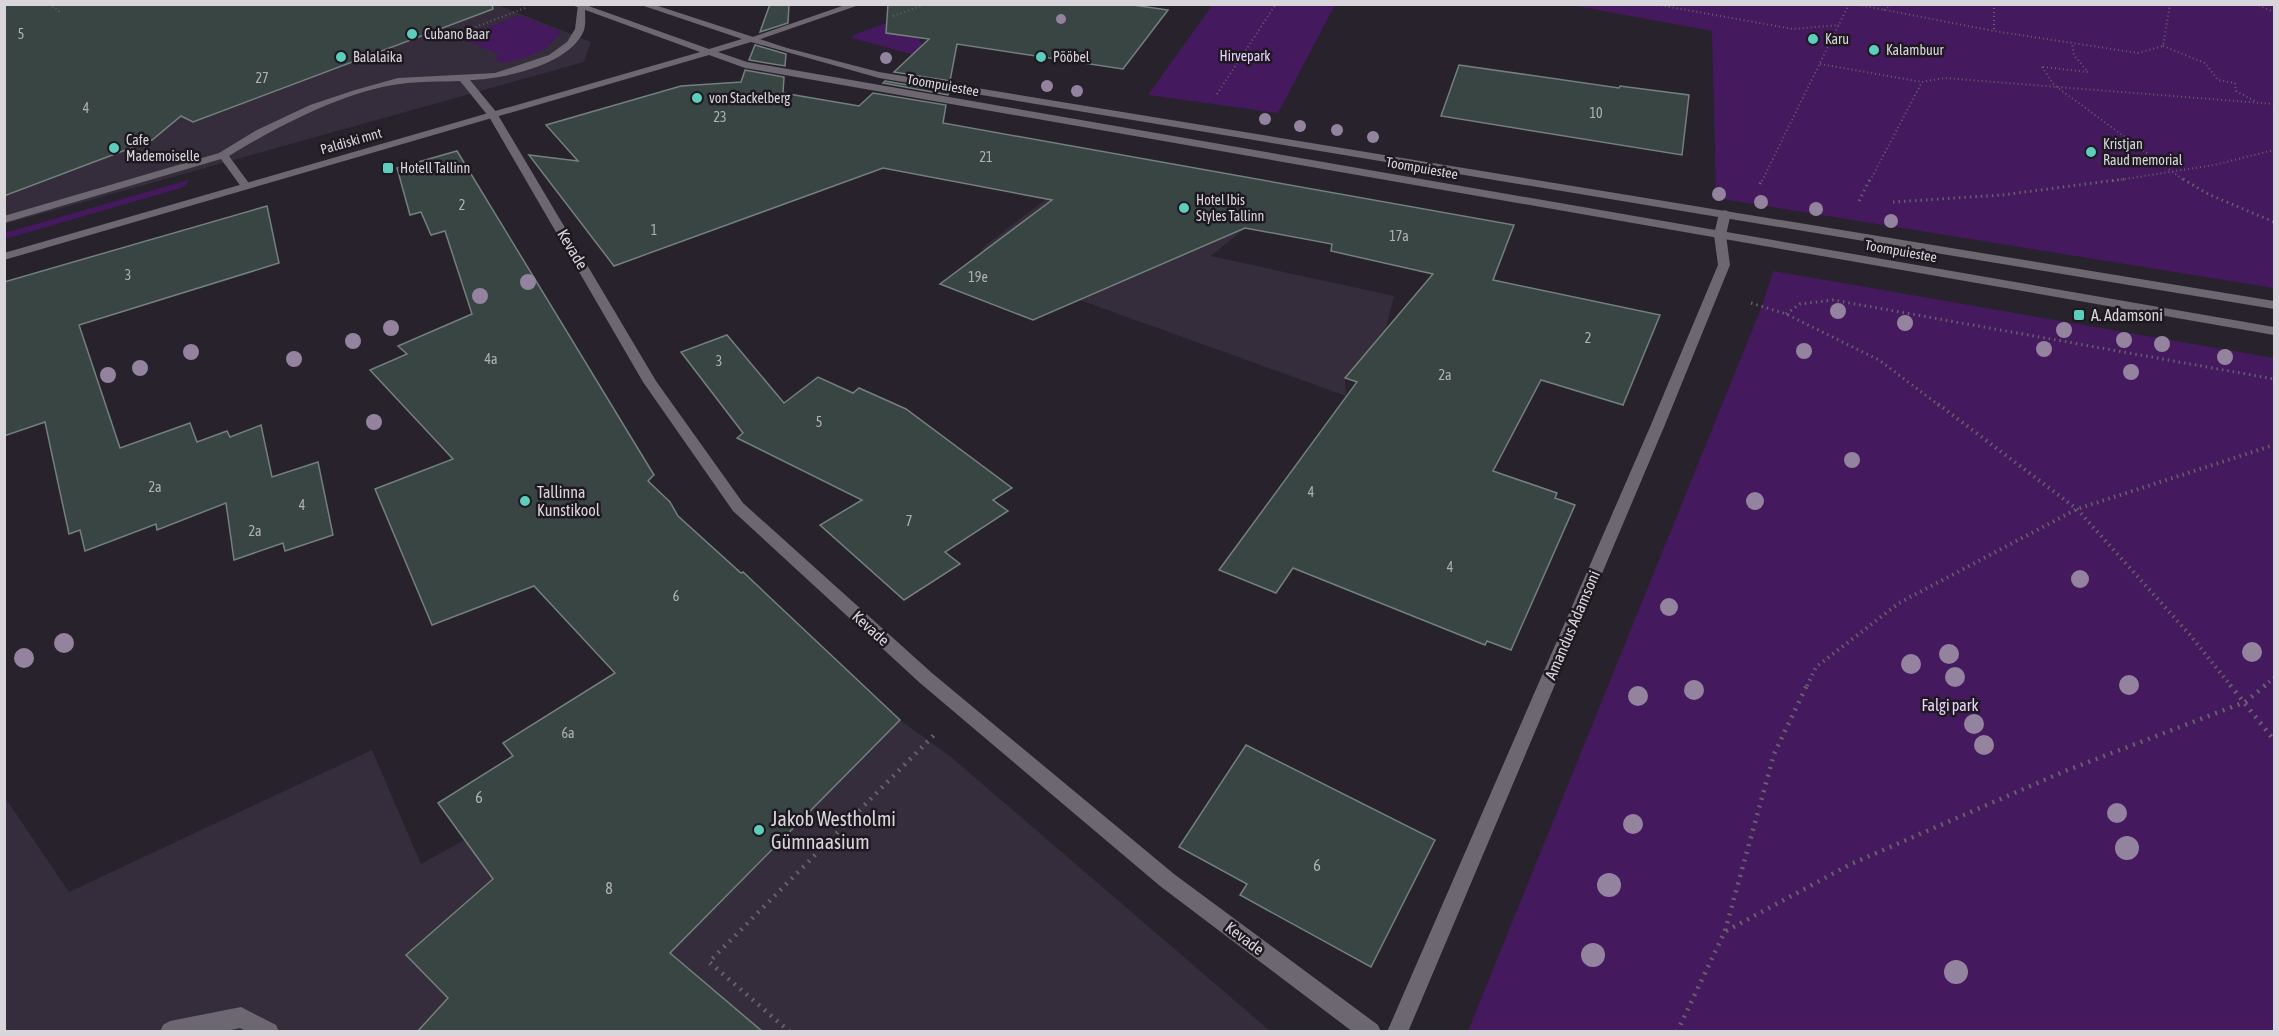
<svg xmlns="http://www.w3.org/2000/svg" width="2279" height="1036" font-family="'Asap Condensed',sans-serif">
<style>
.built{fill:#352d3b}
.green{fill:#45195e}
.building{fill:#394542;stroke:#73807d;stroke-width:1.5}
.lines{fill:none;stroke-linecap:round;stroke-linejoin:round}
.path-far3{stroke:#656169;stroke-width:2;stroke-dasharray:1 3;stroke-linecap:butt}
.path-far2{stroke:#656169;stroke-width:3;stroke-dasharray:1.5 4;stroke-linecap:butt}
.path-far1{stroke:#656169;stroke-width:4;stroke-dasharray:1.5 4.5;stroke-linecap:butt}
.path{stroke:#656169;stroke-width:4.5;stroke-dasharray:2 6;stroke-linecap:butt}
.lane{fill:#6c6771;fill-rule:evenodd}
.street{fill:#6c6771;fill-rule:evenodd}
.secondary{fill:#6c6771;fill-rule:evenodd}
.tree{fill:#93839e}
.poi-dot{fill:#5ccebb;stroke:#1e1921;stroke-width:2}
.labels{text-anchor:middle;stroke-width:5;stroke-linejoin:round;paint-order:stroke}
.number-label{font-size:14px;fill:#b0b1b5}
.far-poi-label{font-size:14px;fill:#d8d5db;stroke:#1e1921;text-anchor:start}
.far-park-label{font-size:14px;fill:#ebd3fd;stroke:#1e1921}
.far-street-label{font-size:14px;fill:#d8d5db;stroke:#1e1921}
.street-label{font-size:16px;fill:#d8d5db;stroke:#1e1921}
.poi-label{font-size:16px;fill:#d8d5db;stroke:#1e1921;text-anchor:start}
.park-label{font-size:16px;fill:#ebd3fd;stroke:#1e1921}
.near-number-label{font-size:16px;fill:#b0b1b5}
.near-poi-label{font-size:20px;fill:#d8d5db;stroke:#1e1921;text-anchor:start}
</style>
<rect width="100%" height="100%" fill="#27222b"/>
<g class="built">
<polygon points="5,5 498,5 591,42 584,62 5,224"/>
<polygon points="1106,153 1294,188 1211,256 1394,296 1385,331 1345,378 1346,396 1074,298 1021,263 981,249"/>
<polygon points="780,610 810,635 900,720 951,757 1270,1031 5,1031 4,796 69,892 372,750 421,864 548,794"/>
</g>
<g class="green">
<polygon points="1205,5 1335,5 1278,113 1148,95 1211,7"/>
<polygon points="1571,5 2274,5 2274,288 1716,198 1712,31"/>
<polygon points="919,11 918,37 927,54 914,55 852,38 853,35"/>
<path d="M519 15 561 31C549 53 524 58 502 63L494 58 500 55 461 38Z"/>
<polygon points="188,180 187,184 181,188 5,239 5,233"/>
<polygon points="1773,271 2274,358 2274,1031 1468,1031 1762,306"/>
</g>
<g class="building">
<polygon points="4,4 492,4 493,9 193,122 181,116 152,140 4,196"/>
<polygon points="770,4 789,4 788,23 760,32"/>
<polygon points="888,4 1126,4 1168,10 1123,69 957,44 950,81 894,72 929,39 886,33"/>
<polygon points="755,45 786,54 785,66 749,60"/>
<polygon points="1459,65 1619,88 1620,86 1689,95 1682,155 1441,116"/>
<polygon points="745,70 784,77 783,93 859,106 873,93 946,105 943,123 1514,225 1493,280 1660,315 1623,405 1541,380 1493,471 1557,493 1555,498 1575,505 1511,650 1487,641 1485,645 1293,568 1276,593 1219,570 1357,382 1345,378 1433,274 1331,251 1332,244 1245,228 1033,320 940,284 1052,200 883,168 614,266 529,155 578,161 546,125 681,86 741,82"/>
<polygon points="885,81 949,92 948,95 883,83"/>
<polygon points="457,151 654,475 648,481 670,502 678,516 741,573 743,572 900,720 670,953 763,1032 417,1032 448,998 406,955 493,879 438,803 513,756 503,743 615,673 534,586 432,625 375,489 453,459 370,370 407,354 398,346 472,314 445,231 431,235 421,212 410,215 397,168"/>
<polygon points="267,206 279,263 79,325 120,448 190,423 197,442 227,431 230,437 261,425 272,477 318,462 333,535 285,551 283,543 234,560 226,503 157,530 156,524 85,551 80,530 69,534 45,422 4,436 4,282"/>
<polygon points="727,335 784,403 818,377 853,393 859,388 906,409 1012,488 993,500 1008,511 945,552 960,564 904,600 820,525 862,500 737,438 743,433 681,352"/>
<polygon points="1246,745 1435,840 1371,967 1240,895 1247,884 1179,847"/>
</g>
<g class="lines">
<g class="path-far3">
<polyline points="49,4 60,12"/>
<polyline points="1653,4 1793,29 1839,25"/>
<polyline points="1854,4 1994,31 2138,53 2163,46 2170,4"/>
<polyline points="1994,4 1994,31"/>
<polyline points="2255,4 2274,12"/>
<polyline points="1884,10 1893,4"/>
<polyline points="893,16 927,4"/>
<polyline points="442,40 525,8"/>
<polyline points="2163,46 2205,63 2218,80 2235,83 2236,91 2255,101"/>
<polyline points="1820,64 1922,82"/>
<polyline points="2042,67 2054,85 2185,181"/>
<polyline points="2043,67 2088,72 2074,55 2072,43"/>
<polyline points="1217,94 1276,4"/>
<polyline points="1762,181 1849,4"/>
<polyline points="1870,181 1922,82 1944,78 2274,104"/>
<polyline points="2113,181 2214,165 2274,150"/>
</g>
<g class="path-far2">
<polyline points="2183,179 2208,194 2274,222"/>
<polyline points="1760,184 1762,179"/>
<polyline points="1859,201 1870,179"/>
<polyline points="1893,202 2002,195 2124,179"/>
<polyline points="1751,303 1786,314 1879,360 1940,406"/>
<polyline points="1786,314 1800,304 1833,300 2274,379"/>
</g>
<g class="path-far1">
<polyline points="1938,404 2077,509 2190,635 2231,686"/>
<polyline points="1807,686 1816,667 1899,603 2077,509 2274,445"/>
<polyline points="2264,686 2274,678"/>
</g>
<g class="path">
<polyline points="2230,685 2274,740"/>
<polyline points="1726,931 1851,864 2065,771 2245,702 2266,685"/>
<polyline points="790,1032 709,962 934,735"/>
<polyline points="1677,1032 1725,931 1774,754 1807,685"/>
</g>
<g class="lane">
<path d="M578 5 585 7C585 14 586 24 584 30 571 65 503 79 470 80L497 113V117H489L460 81C440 82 420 81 400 84 345 91 276 127 229 156L251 186 250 188H242L221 159 4 223V216L219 153 257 130 310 105 355 90 398 78 495 73 549 55 567 42 575 29Z"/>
<polygon points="241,1007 276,1025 279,1032 247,1032 240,1028 222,1032 160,1032 163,1025 170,1021"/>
</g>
<g class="street">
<polygon points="848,4 862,4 755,41 747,39"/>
<polygon points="489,113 498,115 656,381 743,503 932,673 1174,874 1378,1025 1381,1032 1353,1032 1160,886 920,683 733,511 643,382 488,115"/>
<polygon points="1725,210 1731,213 1726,235 1730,265 1664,427 1408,1032 1387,1032 1650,427 1718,265 1714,235 1719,213"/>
</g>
<polygon class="secondary" points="569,4 583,4 709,49 742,39 638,4 652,4 787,48 879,72 2274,301 2274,309 879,78 751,42 718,52 747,62 2274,327 2274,335 745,68 709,55 4,260 4,253 700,52"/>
</g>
<g class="tree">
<circle cx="1061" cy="19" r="5"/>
<circle cx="886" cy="58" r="6"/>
<circle cx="1047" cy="86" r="6"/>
<circle cx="1077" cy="91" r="6"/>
<circle cx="1265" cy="119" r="6"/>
<circle cx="1300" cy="126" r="6"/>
<circle cx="1337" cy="130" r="6"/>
<circle cx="1373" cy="137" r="6"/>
<circle cx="1719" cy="194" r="7"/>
<circle cx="1761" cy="202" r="7"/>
<circle cx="1816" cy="209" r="7"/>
<circle cx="1891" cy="221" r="7"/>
<circle cx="528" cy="282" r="8"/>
<circle cx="480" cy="296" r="8"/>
<circle cx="1838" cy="311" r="8"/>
<circle cx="1905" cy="323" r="8"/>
<circle cx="391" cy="328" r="8"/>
<circle cx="2064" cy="330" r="8"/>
<circle cx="2124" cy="340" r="8"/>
<circle cx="353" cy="341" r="8"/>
<circle cx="2162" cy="344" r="8"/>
<circle cx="2044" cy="349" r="8"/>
<circle cx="1804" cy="351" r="8"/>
<circle cx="191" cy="352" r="8"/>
<circle cx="2225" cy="357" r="8"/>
<circle cx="294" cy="359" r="8"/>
<circle cx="140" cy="368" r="8"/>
<circle cx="2131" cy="372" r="8"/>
<circle cx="108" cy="375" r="8"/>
<circle cx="374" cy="422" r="8"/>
<circle cx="1852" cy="460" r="8"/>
<circle cx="1755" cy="501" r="9"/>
<circle cx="2080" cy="579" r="9"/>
<circle cx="1669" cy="607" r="9"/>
<circle cx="64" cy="643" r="10"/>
<circle cx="2252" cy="652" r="10"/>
<circle cx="1949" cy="654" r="10"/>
<circle cx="24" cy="658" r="10"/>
<circle cx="1911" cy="664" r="10"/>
<circle cx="1955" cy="677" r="10"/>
<circle cx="2129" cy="685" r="10"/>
<circle cx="1694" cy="690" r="10"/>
<circle cx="1638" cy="696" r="10"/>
<circle cx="1974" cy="724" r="10"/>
<circle cx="1984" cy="745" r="10"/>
<circle cx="2117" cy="813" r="10"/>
<circle cx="1633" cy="824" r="10"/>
<circle cx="2127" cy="848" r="12"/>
<circle cx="1609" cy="885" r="12"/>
<circle cx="1593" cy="955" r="12"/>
<circle cx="1956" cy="972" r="12"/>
</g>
<g class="poi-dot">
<circle cx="412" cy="34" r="6"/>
<circle cx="1813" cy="39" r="6"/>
<circle cx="1874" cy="50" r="6"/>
<circle cx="341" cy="57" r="6"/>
<circle cx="1041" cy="57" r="6"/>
<circle cx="697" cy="98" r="6"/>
<circle cx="114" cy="148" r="6"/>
<circle cx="2091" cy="152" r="6"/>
<rect x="382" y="162" width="12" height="12" rx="3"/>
<circle cx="1184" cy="208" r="6"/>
<rect x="2073" y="309" width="12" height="12" rx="3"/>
<circle cx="525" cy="501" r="6"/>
<circle cx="759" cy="830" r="6"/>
</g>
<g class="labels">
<g class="number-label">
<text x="21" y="39">5</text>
<text x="262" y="83">27</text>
<text x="86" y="113">4</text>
<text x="1596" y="118">10</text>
<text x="720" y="122">23</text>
<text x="986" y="162">21</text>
<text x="462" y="210">2</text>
<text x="654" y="235">1</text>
<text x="1399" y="241">17a</text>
<text x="128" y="280">3</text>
<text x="978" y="282">19e</text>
<text x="1588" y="343">2</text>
<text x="491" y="364">4a</text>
<text x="719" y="366">3</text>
<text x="1445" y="380">2a</text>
<text x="819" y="427">5</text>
<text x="155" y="492">2a</text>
<text x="1311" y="497">4</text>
<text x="302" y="510">4</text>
<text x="909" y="526">7</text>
<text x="255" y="536">2a</text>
<text x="1450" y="572">4</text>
<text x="676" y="601">6</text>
<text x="568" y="738">6a</text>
</g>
<g class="far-poi-label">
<text x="424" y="39">Cubano Baar</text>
<text x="1825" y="44">Karu</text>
<text x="1886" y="55">Kalambuur</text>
<text x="353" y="62">Balalaika</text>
<text x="1053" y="62">Pööbel</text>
<text x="709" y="103">von Stackelberg</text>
<text x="126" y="145">Cafe<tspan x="126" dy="16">Mademoiselle</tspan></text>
<text x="2103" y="149">Kristjan<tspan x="2103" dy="16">Raud memorial</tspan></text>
<text x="400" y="173">Hotell Tallinn</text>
<text x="1196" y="205">Hotel Ibis<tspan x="1196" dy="16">Styles Tallinn</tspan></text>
</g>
<g class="far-park-label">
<text x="1245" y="61">Hirvepark</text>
</g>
<g class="far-street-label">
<text transform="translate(943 85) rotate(10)" y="5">Toompuiestee</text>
<text transform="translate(351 141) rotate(-16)" y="5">Paldiski mnt</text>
<text transform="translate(1422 168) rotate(10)" y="5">Toompuiestee</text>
<text transform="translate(1901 251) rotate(10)" y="5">Toompuiestee</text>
</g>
<g class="street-label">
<text transform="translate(573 249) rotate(59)" y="6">Kevade</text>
<text transform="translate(1572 625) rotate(-67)" y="6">Amandus Adamsoni</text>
<text transform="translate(871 628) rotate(42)" y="6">Kevade</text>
<text transform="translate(1245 938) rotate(37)" y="6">Kevade</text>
</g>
<g class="poi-label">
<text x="2091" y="321">A. Adamsoni</text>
<text x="537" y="498">Tallinna<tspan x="537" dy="18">Kunstikool</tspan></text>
</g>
<g class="park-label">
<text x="1950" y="711">Falgi park</text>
</g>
<g class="near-number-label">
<text x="479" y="803">6</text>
<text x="1317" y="871">6</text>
<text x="609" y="894">8</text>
</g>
<g class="near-poi-label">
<text x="771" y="826">Jakob Westholmi<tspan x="771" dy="23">Gümnaasium</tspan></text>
</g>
</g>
<rect width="2279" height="1036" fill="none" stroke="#d8d5db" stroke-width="12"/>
</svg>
